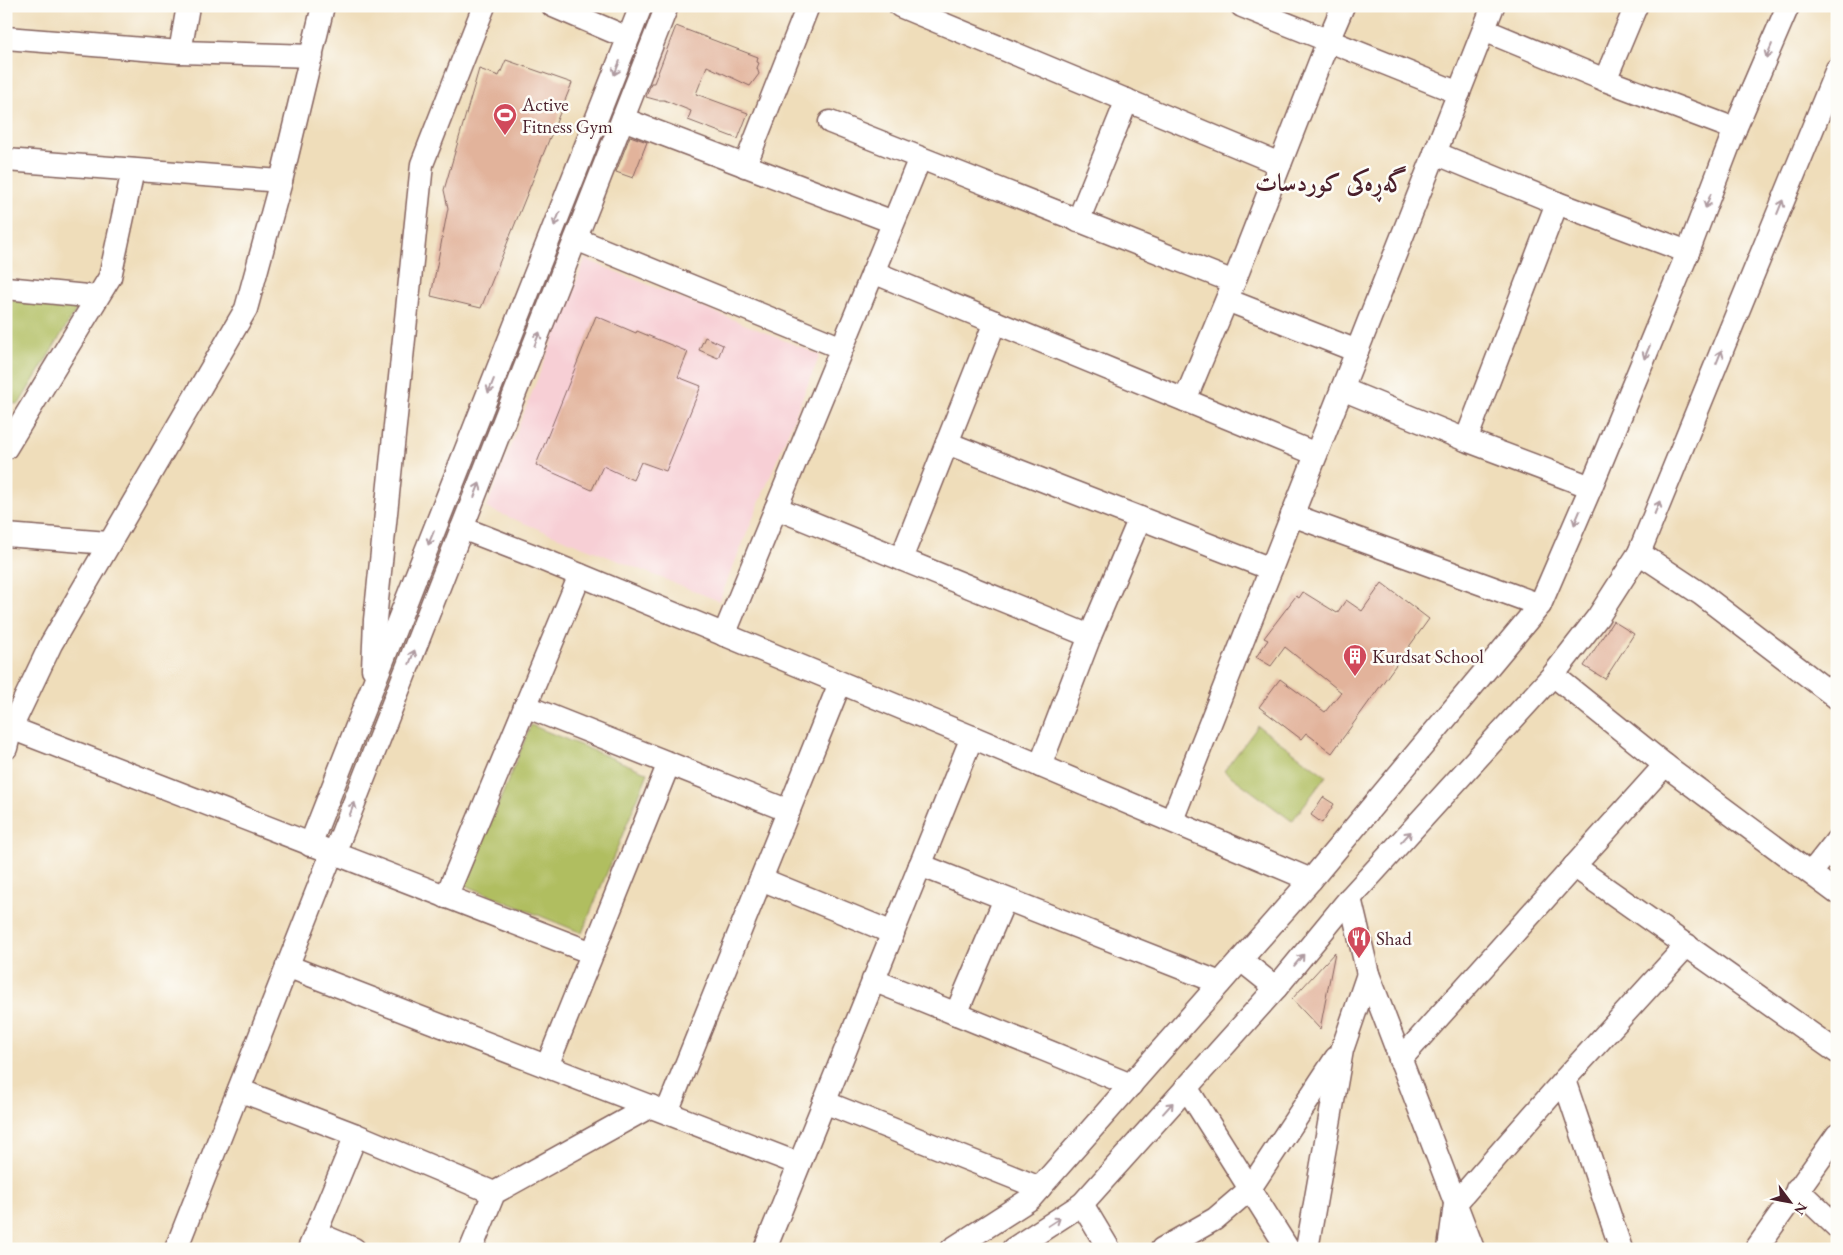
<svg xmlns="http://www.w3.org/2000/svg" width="1843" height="1255" font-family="'EB Garamond',Amiri,serif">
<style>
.built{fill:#f7cfd5}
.green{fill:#b0be61;stroke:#7d6e46}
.building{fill:#e2b39b}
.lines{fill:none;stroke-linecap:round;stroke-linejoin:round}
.minor-casing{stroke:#84625d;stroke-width:25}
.minor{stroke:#fff;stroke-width:22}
.oneway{stroke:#ae9aa0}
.labels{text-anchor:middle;stroke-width:5;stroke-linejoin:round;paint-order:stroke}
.poi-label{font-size:19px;fill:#4a1f2b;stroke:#fdfcf7;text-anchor:start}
.district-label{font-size:24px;font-weight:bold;fill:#4a1f2b;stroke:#fdfcf7}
</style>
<rect width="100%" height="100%" fill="#fdfcf7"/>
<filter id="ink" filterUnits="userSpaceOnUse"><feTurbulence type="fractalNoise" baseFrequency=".02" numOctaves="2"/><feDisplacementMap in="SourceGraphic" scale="10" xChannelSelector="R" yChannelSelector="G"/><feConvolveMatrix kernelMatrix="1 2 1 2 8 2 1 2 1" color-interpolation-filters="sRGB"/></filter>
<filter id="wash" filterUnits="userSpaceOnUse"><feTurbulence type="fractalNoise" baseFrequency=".0096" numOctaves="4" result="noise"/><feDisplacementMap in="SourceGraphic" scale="20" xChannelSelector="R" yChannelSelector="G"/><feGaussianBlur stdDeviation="1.12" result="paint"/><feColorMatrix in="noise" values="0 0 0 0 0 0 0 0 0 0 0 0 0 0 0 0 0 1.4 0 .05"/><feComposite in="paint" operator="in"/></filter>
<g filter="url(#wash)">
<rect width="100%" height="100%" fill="#efddba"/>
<polygon class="built" points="585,259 820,355 719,601 486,508"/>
<g class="green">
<polygon points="6,300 78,307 19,404 6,403"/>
<polygon points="531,725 648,773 582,933 465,885"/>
<polygon points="1258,726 1326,776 1292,821 1224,771"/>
</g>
<g id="blocks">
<g class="building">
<polygon points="676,26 758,57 757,62 759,63 757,68 759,74 750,86 707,66 696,94 748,113 738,139 688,120 691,111 664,100 657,100 646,97 651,83 654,83"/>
<polygon points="506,60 572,83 481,308 431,296 448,208 444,190 479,69 499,76"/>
<polygon points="630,136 647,142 633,178 616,172"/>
<polygon points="596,316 636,333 637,331 688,352 678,377 701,386 666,471 641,462 633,480 603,466 592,490 536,465"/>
<polygon points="705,337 723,345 718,358 699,350"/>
<polygon points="1382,583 1429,619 1332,753 1306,733 1301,739 1259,707 1280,679 1325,712 1341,692 1285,647 1271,666 1256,657 1268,640 1264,638 1296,596 1299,598 1303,592 1337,613 1346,600 1362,611"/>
<polygon points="1613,621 1634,634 1605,679 1584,666"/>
<polygon points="1323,797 1334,804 1322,823 1311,815"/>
<polygon points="1335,952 1320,1029 1292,999"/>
</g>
</g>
</g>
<g filter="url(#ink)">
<use href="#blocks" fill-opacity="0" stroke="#84625d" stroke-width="1"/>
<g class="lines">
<g class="minor-casing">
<g id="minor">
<polyline points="553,6 628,38"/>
<polyline points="900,6 1280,164"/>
<polyline points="1242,6 1459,93"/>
<polyline points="1484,30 1605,80 1735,129"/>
<polyline points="6,38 180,52 312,56"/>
<polyline points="180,52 188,6"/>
<polyline points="1605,80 1636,6"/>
<polyline points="623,119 893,222"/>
<polyline points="830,122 1234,282"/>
<polyline points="1435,153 1557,203 1688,252"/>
<polyline points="6,160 281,181"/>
<polyline points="745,166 808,6"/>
<polyline points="1078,221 1127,100"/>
<polyline points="576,239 842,348"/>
<polyline points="873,272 1316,454"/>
<polyline points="6,288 97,297"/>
<polyline points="1227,300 1357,351"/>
<polyline points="1342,389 1466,440 1591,487"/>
<polyline points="1185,400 1234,282 1328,41 1343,6"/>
<polyline points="1466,440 1557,203"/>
<polyline points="947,443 1271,569"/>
<polyline points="6,448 110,277 133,170"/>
<polyline points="776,508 1090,636"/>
<polyline points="1292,515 1540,605"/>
<polyline points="462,528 534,556 972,737 1311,880"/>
<polyline points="6,535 108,543"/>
<polyline points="1639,553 1701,594 1837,698"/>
<polyline points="901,559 995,322"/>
<polyline points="724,635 920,158"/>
<polyline points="373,669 375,620 422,164 484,6"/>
<polyline points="1553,675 1665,765 1837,893"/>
<polyline points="525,706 789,811"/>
<polyline points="11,728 592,953"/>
<polyline points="6,748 11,728 51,644 246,309 281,181 323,6"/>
<polyline points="1040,766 1090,636 1140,518"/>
<polyline points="1172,820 1493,6"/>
<polyline points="310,845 641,6"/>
<polyline points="334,854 667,6"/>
<polyline points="920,865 1220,983"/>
<polyline points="1574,866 1837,1052"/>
<polyline points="1811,873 1837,840"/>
<polyline points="761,879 893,933"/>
<polyline points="446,897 580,575"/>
<polyline points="1350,898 1368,974 1473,1249"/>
<polyline points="1241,960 1276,988"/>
<polyline points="287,966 799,1164"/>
<polyline points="873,980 1131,1085"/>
<polyline points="956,1014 1005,899"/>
<polyline points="1400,1060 1665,765"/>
<polyline points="547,1066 669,763"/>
<polyline points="1564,1080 1621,1249"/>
<polyline points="1186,1087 1288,1249"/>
<polyline points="239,1090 356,1135 494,1193"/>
<polyline points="824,1102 1040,1188"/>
<polyline points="667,1112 840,683"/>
<polyline points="1797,1189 1837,1227"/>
<polyline points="1082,1204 1109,1249"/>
<polyline points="316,1233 354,1249"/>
<polyline points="176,1249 332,853"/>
<polyline points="309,1249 356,1135"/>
<polyline points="471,1249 494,1193 651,1106"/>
<polyline points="765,1249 972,737"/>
<polyline points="952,1249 1030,1199 1311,880 1540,605 1591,487 1688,252 1735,129 1788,6"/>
<polyline points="1013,1249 1082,1204 1276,988 1350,898 1553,675 1598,617 1639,553 1837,69"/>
<polyline points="1162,1249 1215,1219 1249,1190 1336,1058"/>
<polyline points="1307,1249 1342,1050 1368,974"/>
<polyline points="1449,1249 1455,1204 1564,1080 1687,945"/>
<polyline points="1756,1249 1837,1135"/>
</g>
</g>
<use href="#minor" class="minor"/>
</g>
<defs><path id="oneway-shaft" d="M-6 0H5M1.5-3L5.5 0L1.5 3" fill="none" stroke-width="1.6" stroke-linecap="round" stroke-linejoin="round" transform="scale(1.25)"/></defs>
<g class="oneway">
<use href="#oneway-shaft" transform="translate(1769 51) rotate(113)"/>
<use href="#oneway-shaft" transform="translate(617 68) rotate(112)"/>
<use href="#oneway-shaft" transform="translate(1708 201) rotate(111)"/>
<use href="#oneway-shaft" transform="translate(1780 207) rotate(-68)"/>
<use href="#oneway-shaft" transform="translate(557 219) rotate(112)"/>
<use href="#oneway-shaft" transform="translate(537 339) rotate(-69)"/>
<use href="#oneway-shaft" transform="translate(1647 352) rotate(113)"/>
<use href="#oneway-shaft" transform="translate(1719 357) rotate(-68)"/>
<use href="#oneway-shaft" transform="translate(491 386) rotate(112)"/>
<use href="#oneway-shaft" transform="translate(477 490) rotate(-69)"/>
<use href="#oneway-shaft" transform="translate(1657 508) rotate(-68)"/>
<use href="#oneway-shaft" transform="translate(1577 518) rotate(113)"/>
<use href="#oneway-shaft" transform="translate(431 538) rotate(112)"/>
<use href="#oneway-shaft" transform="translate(412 657) rotate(-69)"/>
<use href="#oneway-shaft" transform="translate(352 809) rotate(-69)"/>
<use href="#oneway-shaft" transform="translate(1406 837) rotate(-48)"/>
<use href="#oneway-shaft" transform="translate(1299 960) rotate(-50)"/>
<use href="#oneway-shaft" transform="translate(1168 1108) rotate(-48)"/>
<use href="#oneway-shaft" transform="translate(1054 1222) rotate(-33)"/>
</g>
</g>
<defs>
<g id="stadium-pin" transform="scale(1.25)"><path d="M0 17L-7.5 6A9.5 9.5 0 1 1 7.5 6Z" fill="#d1495b" stroke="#fdfcf7"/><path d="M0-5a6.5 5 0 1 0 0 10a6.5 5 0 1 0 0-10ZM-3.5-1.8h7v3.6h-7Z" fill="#fff"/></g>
<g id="building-pin" transform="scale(1.25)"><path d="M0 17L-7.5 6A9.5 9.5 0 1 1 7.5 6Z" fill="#d1495b" stroke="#fdfcf7"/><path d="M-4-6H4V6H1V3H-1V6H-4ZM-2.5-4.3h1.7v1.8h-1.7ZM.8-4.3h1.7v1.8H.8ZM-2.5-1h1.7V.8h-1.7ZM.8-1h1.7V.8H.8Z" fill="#fff"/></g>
<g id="restaurant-pin" transform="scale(1.25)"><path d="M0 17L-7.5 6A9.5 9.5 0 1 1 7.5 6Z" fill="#d1495b" stroke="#fdfcf7"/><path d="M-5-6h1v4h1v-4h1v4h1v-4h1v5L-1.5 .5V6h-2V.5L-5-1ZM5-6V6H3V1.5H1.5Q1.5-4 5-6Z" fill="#fff"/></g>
</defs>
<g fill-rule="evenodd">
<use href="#stadium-pin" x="505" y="115"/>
<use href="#building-pin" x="1355" y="656"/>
<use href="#restaurant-pin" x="1359" y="938"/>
</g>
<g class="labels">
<g class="poi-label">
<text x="522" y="111">Active<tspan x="522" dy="22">Fitness Gym</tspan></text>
<text x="1372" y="663">Kurdsat School</text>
<text x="1376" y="945">Shad</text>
</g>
<g class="district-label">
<text x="1331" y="191">گەڕەکی کوردسات</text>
</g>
</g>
<rect width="1843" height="1255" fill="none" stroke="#fdfcf7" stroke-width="25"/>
<g transform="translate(1790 1202) rotate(122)" stroke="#fdfcf7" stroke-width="4" paint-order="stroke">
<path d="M0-4L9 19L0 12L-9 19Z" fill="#4a1f2b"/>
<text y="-8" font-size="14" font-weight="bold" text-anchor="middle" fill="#4a1f2b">N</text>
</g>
</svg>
